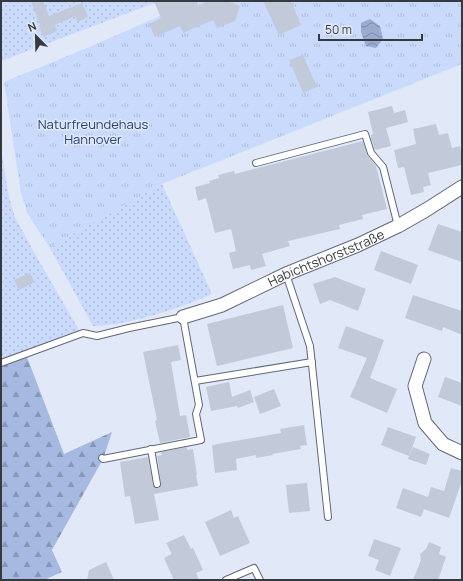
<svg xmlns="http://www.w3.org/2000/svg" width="463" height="581" font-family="Manrope,sans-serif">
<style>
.grass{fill:url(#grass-dots)}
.forest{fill:url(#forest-firs)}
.park{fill:url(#park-tufts)}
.water{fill:url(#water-waves)}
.building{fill:#c2cad9}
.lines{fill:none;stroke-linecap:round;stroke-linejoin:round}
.lane-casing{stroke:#616775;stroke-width:8}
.street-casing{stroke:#616775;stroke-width:15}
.lane{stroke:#fff;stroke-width:6}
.street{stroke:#fff;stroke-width:13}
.labels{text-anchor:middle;stroke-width:3;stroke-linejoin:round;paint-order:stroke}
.park-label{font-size:13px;fill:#2a4071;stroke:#e1e9f9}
.street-label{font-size:13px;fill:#36393f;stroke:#e1e9f9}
</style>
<defs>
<pattern id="grass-dots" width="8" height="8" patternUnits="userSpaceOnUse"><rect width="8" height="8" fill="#c9dafd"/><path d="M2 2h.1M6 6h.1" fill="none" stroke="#adbcda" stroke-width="1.8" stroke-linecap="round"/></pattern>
<pattern id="forest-firs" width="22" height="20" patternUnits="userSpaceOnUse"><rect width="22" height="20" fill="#a6b9e0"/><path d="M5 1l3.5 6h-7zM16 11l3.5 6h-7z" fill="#8897b7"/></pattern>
<pattern id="park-tufts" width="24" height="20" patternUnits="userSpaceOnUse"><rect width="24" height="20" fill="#c9dafd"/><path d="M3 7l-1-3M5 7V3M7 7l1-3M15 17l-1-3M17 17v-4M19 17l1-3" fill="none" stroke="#adbcda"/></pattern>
<pattern id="water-waves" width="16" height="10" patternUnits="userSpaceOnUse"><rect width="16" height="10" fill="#99abd1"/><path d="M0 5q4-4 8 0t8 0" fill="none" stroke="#7e8cab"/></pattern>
</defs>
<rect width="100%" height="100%" fill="#e1e9f9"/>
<g class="grass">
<polygon points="1,1 160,1 1,61"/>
<polygon points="1,149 9,197 15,217 35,254 79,330 1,359"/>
<path d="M162 184 212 294C174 310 134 324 93 326L50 248 69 236Z"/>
</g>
<polygon class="forest" points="27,357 64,454 112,432 103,459 52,550 62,572 44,580 1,580 1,367"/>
<polygon class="park" points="194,1 462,1 462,64 162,184 69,236 50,248 27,213 21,193 4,82 94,45"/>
<polygon class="water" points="370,19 380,26 383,39 376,48 366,46 361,32 361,23"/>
<g class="building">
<polygon points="31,1 43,1 49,16 82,3 88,17 78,22 75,16 55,25 57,31 43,37 39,26 40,25"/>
<polygon points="154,1 197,1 198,6 208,1 227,1 240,6 235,21 217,28 213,20 183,33 180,26 155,37 149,24 161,18"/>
<polygon points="263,1 291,1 301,25 279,35"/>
<polygon points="303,55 317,87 303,93 289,60"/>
<polygon points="392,106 394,113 405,110 408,122 386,128 391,146 375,150 371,139 371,135 373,134 368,112"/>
<polygon points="436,124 439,135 448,133 452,148 460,146 462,156 462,165 428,173 431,185 423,187 424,192 411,195 404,167 398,168 394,150 416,144 413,129"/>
<polygon points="363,141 367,155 376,166 387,209 362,215 363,219 339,225 340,229 288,241 290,246 262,254 266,266 251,270 250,265 233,269 229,253 236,251 231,229 215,233 206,198 198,201 195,187 210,183 209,181 219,178 218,175 234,171 235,174"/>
<polygon points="438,224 462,232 462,262 428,250"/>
<polygon points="381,251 418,265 411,284 374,270"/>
<polygon points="30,273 35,282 19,290 14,280"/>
<polygon points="335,277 366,289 358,311 330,300 320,304 313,284"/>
<polygon points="413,295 462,311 462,335 443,327 442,331 405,318"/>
<polygon points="283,305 293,348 217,366 207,324"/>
<polygon points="346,326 384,340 370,378 397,389 387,413 350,397 367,358 338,348"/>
<polygon points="178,345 181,360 171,362 180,416 186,415 190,437 160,443 155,421 157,420 143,352"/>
<polygon points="445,377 462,383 462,406 438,397"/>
<polygon points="229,382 232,397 250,390 254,402 238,408 237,406 211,411 206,387"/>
<polygon points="274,389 281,406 260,414 254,397"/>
<polygon points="304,425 307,445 300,446 301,449 272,454 273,455 256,458 256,455 236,459 237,470 215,473 212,445 281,433 280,429"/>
<polygon points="388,427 416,437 409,456 381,445"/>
<polygon points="187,447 187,450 193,449 197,475 196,475 198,486 154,494 159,520 135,524 130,496 125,497 120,462 148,457 153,485 155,488 158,488 161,486 161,483 157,456 162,455 161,452"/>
<polygon points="413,447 430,454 426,465 408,459"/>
<polygon points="451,468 462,471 462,481 449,518 424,509 421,517 396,508 403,488 428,497 431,487 444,491"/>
<polygon points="307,483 310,511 289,513 286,485"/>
<polygon points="231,510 234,518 238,516 250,543 220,556 205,522"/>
<polygon points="184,535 191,549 193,548 203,570 196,573 199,580 174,580 164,558 172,554 166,543"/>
<polygon points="374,539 401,548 390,576 375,570 379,560 368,556"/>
<polygon points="429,542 441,547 439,554 446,557 438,580 413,580 421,560 420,554 426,549"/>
<polygon points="106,562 114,580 87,580 89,570"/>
</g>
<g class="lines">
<g class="lane-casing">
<g id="lane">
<polyline points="256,163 365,134 371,153 383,167 398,226"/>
<polyline points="286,274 310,346 328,517"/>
<polyline points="1,363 83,333 97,336 129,328 183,317 199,405 196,414 201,440 103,459 102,458"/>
<polyline points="195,381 312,362"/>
<polyline points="151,449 157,484"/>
<polyline points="226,580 254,568 260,580"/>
</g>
</g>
<g class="street-casing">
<g id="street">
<path id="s1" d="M183 317 222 305 286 274 358 245 398 226 426 210 462 187"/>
<polyline points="424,359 415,386 425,423 443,444 462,453"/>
</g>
</g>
<use href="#lane" class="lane"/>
<use href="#street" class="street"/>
</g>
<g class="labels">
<g class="park-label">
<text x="93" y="129">Naturfreundehaus<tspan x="93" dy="15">Hannover</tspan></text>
</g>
<g class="street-label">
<text dy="5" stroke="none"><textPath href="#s1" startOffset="155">Habichtshorststraße</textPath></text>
</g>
</g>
<rect width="463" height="581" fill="none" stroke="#36393f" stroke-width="4"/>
<g transform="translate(36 36) rotate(337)" stroke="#e1e9f9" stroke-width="3" paint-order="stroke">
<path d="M0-3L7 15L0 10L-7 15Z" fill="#36393f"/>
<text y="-6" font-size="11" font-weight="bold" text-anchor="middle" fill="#36393f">N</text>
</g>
<path d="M319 34v6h103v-6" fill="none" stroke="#36393f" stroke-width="2"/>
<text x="325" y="34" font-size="12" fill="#36393f" stroke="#e1e9f9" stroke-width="3" paint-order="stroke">50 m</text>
</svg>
